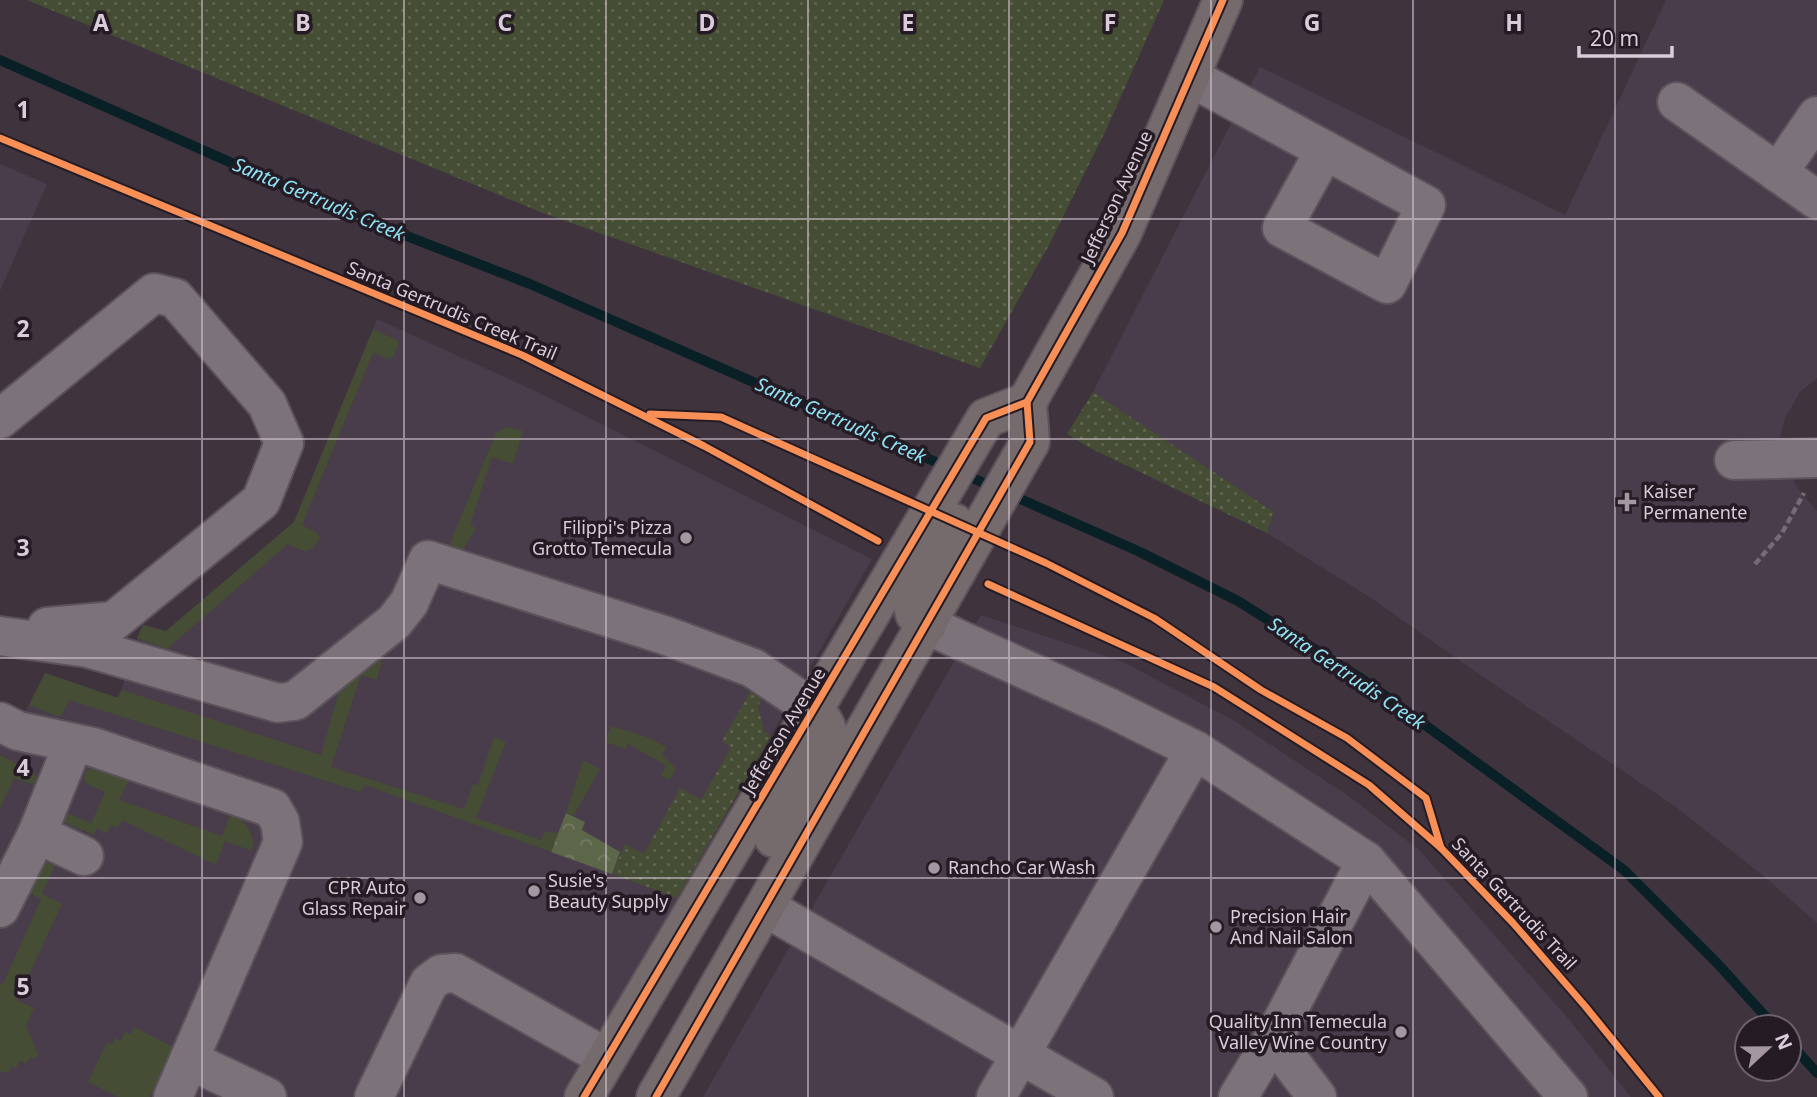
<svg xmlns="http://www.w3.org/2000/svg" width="1817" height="1097" font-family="'Noto Sans',sans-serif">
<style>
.commercial{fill:#493c4b}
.grass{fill:url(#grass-dots)}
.forest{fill:url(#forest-crowns)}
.green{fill:#454d34}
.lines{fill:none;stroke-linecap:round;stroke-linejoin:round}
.stream{stroke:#092126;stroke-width:10}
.minor-casing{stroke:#5c525b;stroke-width:42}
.major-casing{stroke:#5c525b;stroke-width:42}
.path{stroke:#756b74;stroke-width:4.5;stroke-dasharray:7 3.5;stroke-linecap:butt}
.minor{stroke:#7b727a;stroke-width:38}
.major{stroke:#756a6c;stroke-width:38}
.cycleway-casing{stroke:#251b24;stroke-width:11}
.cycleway{stroke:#f78f57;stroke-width:7}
.grid{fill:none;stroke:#daccd8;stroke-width:2;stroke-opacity:0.55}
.poi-dot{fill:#a497a2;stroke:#251b24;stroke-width:2.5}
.labels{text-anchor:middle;stroke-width:7;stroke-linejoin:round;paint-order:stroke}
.street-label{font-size:18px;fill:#daccd8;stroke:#251b24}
.poi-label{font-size:18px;fill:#daccd8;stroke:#251b24;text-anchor:start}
.water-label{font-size:19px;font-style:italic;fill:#8ee3f5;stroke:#251b24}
.grid-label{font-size:23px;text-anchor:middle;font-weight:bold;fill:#daccd8;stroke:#251b24;stroke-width:7;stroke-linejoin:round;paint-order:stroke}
</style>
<defs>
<pattern id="grass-dots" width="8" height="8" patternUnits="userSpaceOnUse" patternTransform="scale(1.75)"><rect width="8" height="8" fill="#454d34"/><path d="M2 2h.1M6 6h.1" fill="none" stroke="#5f6551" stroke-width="1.8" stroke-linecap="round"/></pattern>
<pattern id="forest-crowns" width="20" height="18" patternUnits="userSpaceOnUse" patternTransform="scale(1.75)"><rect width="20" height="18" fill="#5c6648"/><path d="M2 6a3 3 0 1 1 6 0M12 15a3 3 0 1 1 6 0" fill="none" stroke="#737b62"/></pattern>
</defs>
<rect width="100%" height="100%" fill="#3f343e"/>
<g class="commercial">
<polygon points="1666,0 1817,0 1817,378 1800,392 1785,418 1779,441 1786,465 1798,489 1817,511 1817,923 1766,878 1676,807 1476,672 1371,598 1267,533 1274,512 1093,392 1260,67 1565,215"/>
<polygon points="0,164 47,184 0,291"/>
<polygon points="377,319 533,390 872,559 564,1097 0,1097 0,746 29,705 45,673 118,698 132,661 138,636 143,625 166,631 294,522"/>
<polygon points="981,615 1123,662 1233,720 1350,797 1419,850 1567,1017 1631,1097 703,1097"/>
</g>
<g class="grass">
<polygon points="27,0 1164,0 1105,132 1049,245 980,368 543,213"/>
<polygon points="1093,392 1274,512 1267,533 1090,448 1067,434"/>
<polygon points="750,692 762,698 758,706 764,731 771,736 677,898 612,874 625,844 644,854 680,788 701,800 731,747 722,741"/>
</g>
<polygon class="forest" points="566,813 585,822 582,830 620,852 612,874 551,852"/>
<g class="green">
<path d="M373 329 399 341 394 356 389 359 373 353 302 525 317 533 320 538C308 556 305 552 288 544L167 649 137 638 143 625 166 631 294 522Z"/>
<polygon points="506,427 523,431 513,464 492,457 470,525 476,528 463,550 454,551 450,545 452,538 496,433"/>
<polygon points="383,655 377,680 361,675 331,767 464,809 473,784 478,785 494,737 506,742 476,818 541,840 545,831 558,833 551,852 365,785 361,792 69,700 62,715 56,716 29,705 45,673 118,698 122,690 321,755 338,694 346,679"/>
<polygon points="611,726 650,738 666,747 662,755 676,769 670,780 661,776 666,765 628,744 626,749 605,742"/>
<polygon points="0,755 34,773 37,777 35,782 31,784 14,778 0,809"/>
<polygon points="583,760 600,769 574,815 566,813"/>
<path d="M92 768 122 777 128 782 119 800 222 836 230 815 235 814C247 825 256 834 252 851L225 841 216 865 122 820 118 828 111 825 107 833 97 828 94 835 64 822 62 818 64 812 91 823 105 792 86 783 84 778 86 771Z"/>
<polygon points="43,859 55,865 42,894 62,904 17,1000 34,1008 26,1026 38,1054 35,1059 30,1057 26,1064 20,1061 16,1068 12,1066 8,1073 0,1071 0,984 3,984 41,899 30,893 28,890"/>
<polygon points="134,1027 173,1047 150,1097 118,1097 88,1082 107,1042 112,1045 115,1038 121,1041 125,1032 130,1035"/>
</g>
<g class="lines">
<g class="stream">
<polyline points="0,60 322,203 530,284 947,467"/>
<polyline points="961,473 995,488"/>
<polyline points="1009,494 1138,551 1238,601 1362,679 1624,870 1717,963 1775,1027"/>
<polyline points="1789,1042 1817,1073"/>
</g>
<g class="minor-casing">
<g id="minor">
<polyline points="1190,77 1426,205 1387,284 1282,228 1325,150"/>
<polyline points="1677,102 1817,200"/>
<polyline points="1778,173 1817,116"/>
<polyline points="0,419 154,293 175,298 267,404 284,443 261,501 114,621 47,627"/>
<polyline points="1734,460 1817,458"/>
<polyline points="927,625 1108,707 1195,750 1366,861 1568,1097"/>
<polyline points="0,636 88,648 278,703 295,701 394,622 409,603 428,560 664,635 753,668 815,710"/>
<polyline points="0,722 18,731 93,747 272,808 280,822 283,842 173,1097"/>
<polyline points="37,834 84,856"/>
<polyline points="765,907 1094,1097"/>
<polyline points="0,908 37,834 73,744"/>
<polyline points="1273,1039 1366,861"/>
<polyline points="189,1060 267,1097"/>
<polyline points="374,1097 429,983 441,974 456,973 607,1058"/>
<polyline points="996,1097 1195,750"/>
<polyline points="1238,1097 1273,1039 1317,1097"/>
</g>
</g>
<g class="major-casing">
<g id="major">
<polyline points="927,625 915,614 911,597 954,523"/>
<path d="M774 838 827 745C830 729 824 722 815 710"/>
<polyline points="584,1097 986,418 1027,402"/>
<polyline points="656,1097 1030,442 1027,402 1122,233 1223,0"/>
</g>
</g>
<polyline class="path" points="1755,564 1782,533 1804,493"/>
<use href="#minor" class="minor"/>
<use href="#major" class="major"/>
<g class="cycleway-casing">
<g id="cycleway">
<polyline points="0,138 522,355 704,446 878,541"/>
<polyline points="650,414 721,417 1046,563 1154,618 1261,690 1347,738 1426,798 1441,848"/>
<polyline points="988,584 1214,687 1369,785 1441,848 1513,923 1585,1006 1659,1097"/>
<polyline points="584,1097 986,418 1027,402"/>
<polyline points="656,1097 1030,442 1027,402 1122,233 1223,0"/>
</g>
</g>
<use href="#cycleway" class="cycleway"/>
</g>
<path class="grid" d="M202 0V1097M404 0V1097M606 0V1097M808 0V1097M1009 0V1097M1211 0V1097M1413 0V1097M1615 0V1097M0 219H1817M0 439H1817M0 658H1817M0 878H1817"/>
<g class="poi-dot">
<path d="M1623.5 491.5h7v7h7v7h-7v7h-7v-7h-7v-7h7z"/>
<circle cx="686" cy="538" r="7"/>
<circle cx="934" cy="868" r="7"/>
<circle cx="534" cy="891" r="7"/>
<circle cx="420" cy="898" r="7"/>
<circle cx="1216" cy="927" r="7"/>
<circle cx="1401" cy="1032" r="7"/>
</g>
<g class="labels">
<g class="street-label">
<text transform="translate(1117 197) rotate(-65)" y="6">Jefferson Avenue</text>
<text transform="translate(452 311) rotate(23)" y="6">Santa Gertrudis Creek Trail</text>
<text transform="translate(784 731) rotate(-59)" y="6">Jefferson Avenue</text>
<text transform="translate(1514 904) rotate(47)" y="6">Santa Gertrudis Trail</text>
</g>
<g class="poi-label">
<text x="1643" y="498">Kaiser<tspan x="1643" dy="21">Permanente</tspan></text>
<text x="672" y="534" text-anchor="end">Filippi's Pizza<tspan x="672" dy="21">Grotto Temecula</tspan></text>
<text x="948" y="874">Rancho Car Wash</text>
<text x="548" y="887">Susie's<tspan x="548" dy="21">Beauty Supply</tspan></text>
<text x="406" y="894" text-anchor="end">CPR Auto<tspan x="406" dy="21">Glass Repair</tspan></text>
<text x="1230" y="923">Precision Hair<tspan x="1230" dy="21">And Nail Salon</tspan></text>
<text x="1387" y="1028" text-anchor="end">Quality Inn Temecula<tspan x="1387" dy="21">Valley Wine Country</tspan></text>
</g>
<g class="water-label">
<text transform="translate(319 199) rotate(23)" y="7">Santa Gertrudis Creek</text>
<text transform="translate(841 420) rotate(24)" y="7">Santa Gertrudis Creek</text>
<text transform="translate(1347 673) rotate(34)" y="7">Santa Gertrudis Creek</text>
</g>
</g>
<g class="grid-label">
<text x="101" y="31">A</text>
<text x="303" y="31">B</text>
<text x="505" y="31">C</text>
<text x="707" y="31">D</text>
<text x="908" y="31">E</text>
<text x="1110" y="31">F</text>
<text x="1312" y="31">G</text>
<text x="1514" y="31">H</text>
<text x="23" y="118">1</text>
<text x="23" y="337">2</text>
<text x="23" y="556">3</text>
<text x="23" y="776">4</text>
<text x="23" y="995">5</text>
</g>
<g transform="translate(1768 1048) rotate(68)"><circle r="33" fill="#251b24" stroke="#6d626c" stroke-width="2"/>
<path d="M0-5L12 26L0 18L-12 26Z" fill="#a497a2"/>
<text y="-10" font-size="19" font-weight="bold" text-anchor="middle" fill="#daccd8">N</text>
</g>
<path d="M1579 46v10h93v-10" fill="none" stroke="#daccd8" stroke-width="3.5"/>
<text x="1590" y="46" font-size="21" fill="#daccd8" stroke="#251b24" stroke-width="5" paint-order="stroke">20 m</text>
</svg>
